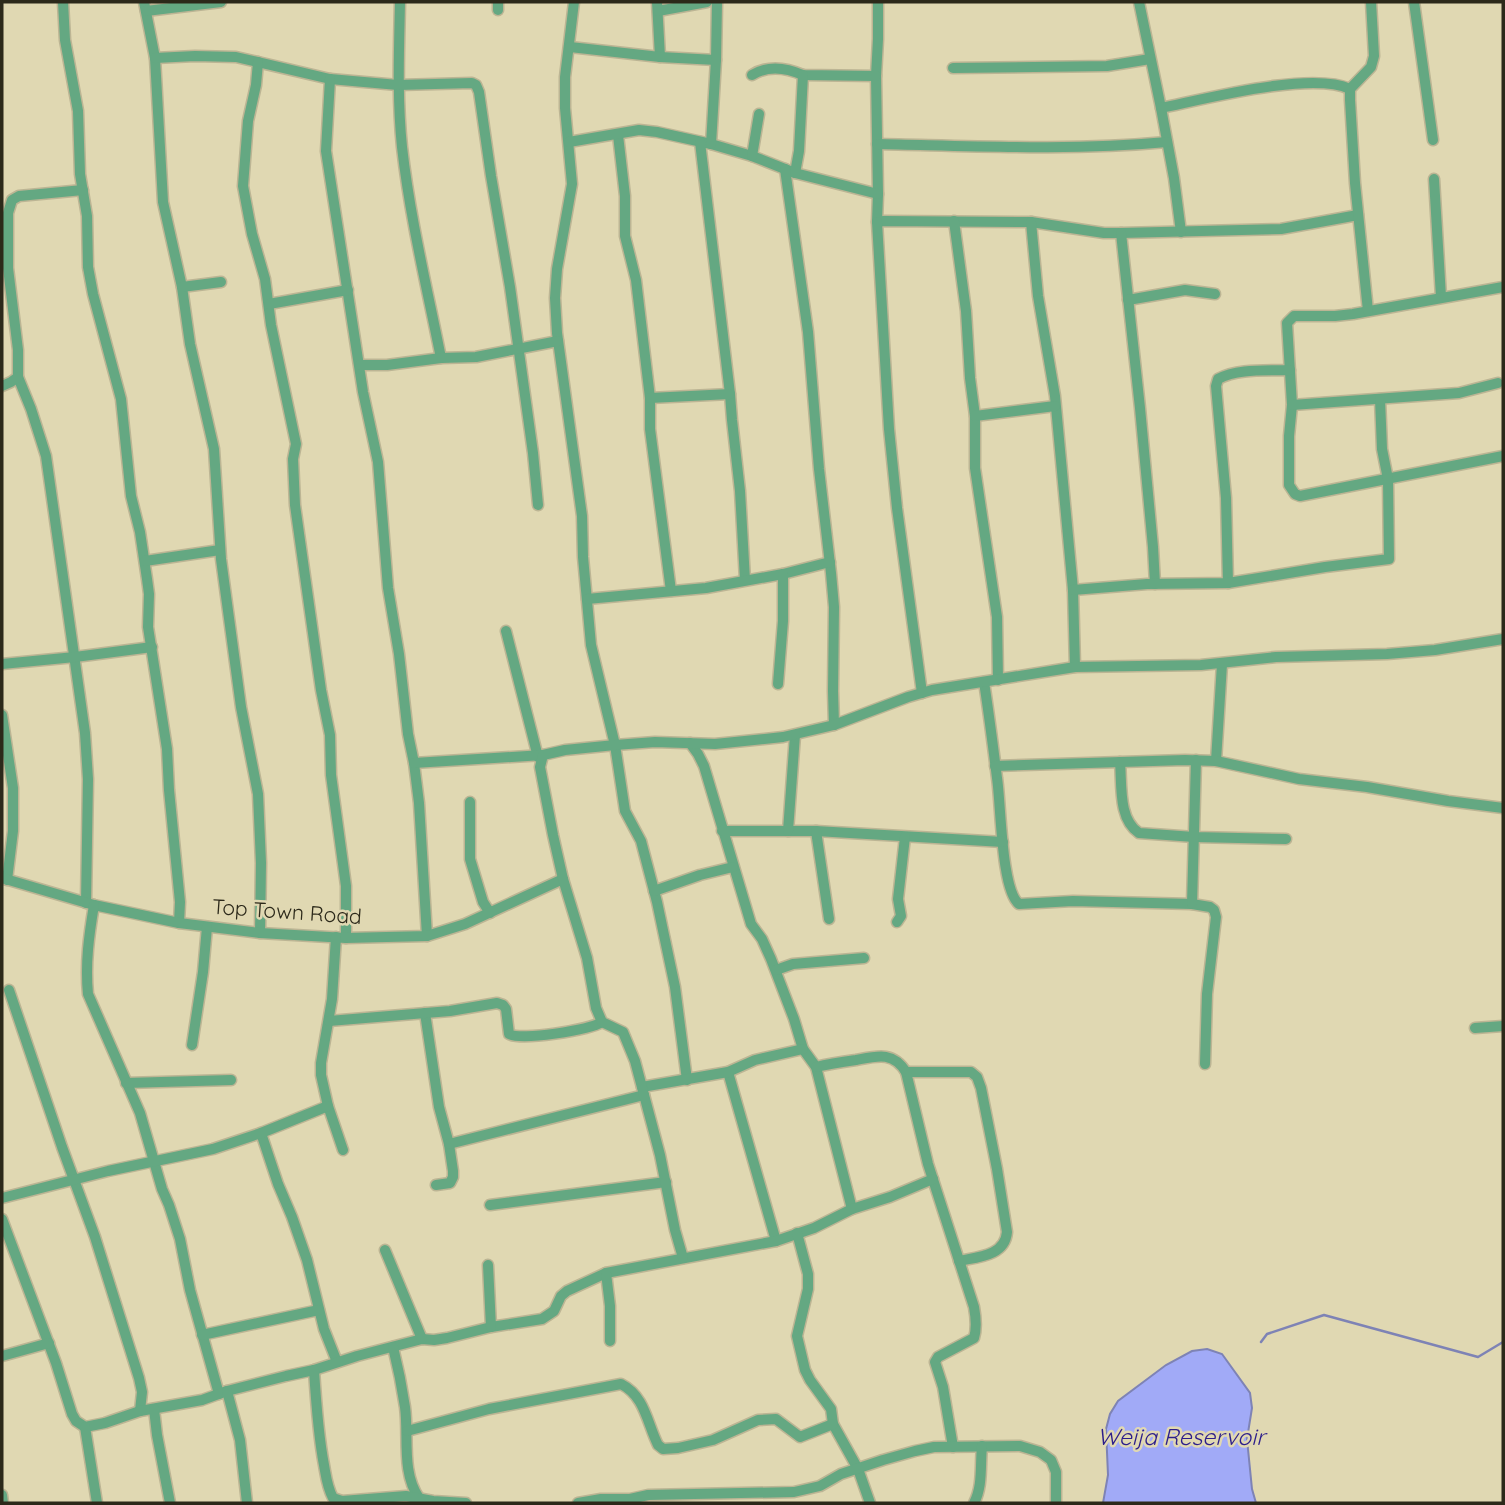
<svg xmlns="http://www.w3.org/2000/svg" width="1505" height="1505" font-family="Quicksand,sans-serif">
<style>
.water{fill:#a1aaf7;stroke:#7e83b5;stroke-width:2}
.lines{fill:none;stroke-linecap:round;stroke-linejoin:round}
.stream{stroke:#7e83b5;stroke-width:2.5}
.minor-casing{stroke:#bcb594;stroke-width:13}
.minor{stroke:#64a882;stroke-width:10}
.labels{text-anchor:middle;stroke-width:5;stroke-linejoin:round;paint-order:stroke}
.street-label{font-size:21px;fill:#2c291a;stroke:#e0d8b2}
.water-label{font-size:23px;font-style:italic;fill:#2c1d8b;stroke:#e0d8b2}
</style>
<rect width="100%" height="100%" fill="#e0d8b2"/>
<polygon class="water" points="1207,1349 1222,1354 1250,1393 1252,1408 1247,1439 1252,1489 1256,1503 1103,1503 1108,1475 1106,1429 1110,1414 1118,1401 1166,1365 1192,1351"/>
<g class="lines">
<polyline class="stream" points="1261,1342 1267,1334 1324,1315 1478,1357 1503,1342"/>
<g class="minor-casing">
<g id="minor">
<polyline points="63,2 65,40 78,111 80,174 87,216 88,267 93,294 121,399 131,496 140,532 147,579 149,594 148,627 167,749 169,790 180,902 179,923"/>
<polyline points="144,2 155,58 163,202 182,287 190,344 214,449 221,559 241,707 258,794 261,863 260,933"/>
<path d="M400 2C399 50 397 98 402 147 410 218 427 288 441 358"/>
<polyline points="498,2 498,10"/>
<polyline points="574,2 565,77 565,108 572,184 557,269 555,298 557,333 582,516 583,557 591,645 615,745 625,811 641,841 657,902 675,987 687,1080"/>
<polyline points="657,2 660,57"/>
<polyline points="878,2 878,39 876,76 878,194 877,222 884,221 1031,222 1104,233 1121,233 1281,229 1358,215"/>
<polyline points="1139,2 1161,108 1174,178 1181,232"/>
<polyline points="1414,2 1433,140"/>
<polyline points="146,11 221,2"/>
<polyline points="658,11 707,2"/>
<polyline points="570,47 660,57 716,60"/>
<polyline points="155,58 195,56 236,57 330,79 398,85 472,83 476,85 479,92 491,176 510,287 533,453 538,505"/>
<polyline points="258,62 256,85 248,121 243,186 252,234 265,279 271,325 296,444 293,459 295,505 321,690 330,735 331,775 346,886 346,938"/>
<polyline points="953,68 1107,66 1150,59"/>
<path d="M752 75C768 65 787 68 803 75L876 76"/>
<polyline points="330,79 326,151 363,392 378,462 388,588 399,654 408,734 414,763 419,803 427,936"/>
<path d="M1161 108C1205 99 1311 71 1350 89"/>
<polyline points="618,135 625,196 625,236 636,280 650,398 650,429 671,591"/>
<polyline points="569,142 639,130 657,132 711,144 752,156 795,173 878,194"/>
<polyline points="700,142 730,394 732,420 740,491 745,580"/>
<polyline points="711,144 716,60 717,2"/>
<path d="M877 144C974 146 1070 151 1167 142"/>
<polyline points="752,156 759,114"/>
<polyline points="785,169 808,332 819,469 831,573 834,607 833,691 834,725"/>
<polyline points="795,173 799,151 803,75"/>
<polyline points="1434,179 1441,297"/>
<polyline points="83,190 19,196 12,200 8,213 8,268 18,350 18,377 31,409 46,456 85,733 88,779 86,903"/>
<polyline points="954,221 966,311 970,378 975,416 975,468 997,617 998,680"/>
<polyline points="877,222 889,429 897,508 922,693"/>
<polyline points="1031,222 1038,296 1055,396 1073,590 1075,667"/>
<polyline points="1121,233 1140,408 1153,547 1155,584"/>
<polyline points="182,287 221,282"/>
<polyline points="1503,287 1353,314 1335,316 1294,316 1287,323 1292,405 1289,436 1289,485 1295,494 1300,496 1503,456"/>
<polyline points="1128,300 1185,290 1215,294"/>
<polyline points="269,304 348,290"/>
<polyline points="1368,311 1355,183 1350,100 1350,89 1371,67 1374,56 1371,2"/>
<polyline points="360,365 387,365 441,358 476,357 558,341"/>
<polyline points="2,386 11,382 18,377"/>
<polyline points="650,398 730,394"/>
<polyline points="1292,405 1459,393 1498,383"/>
<polyline points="975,416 1055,406"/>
<polyline points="145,561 220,550"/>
<path d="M1228 583 1226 498 1216 386 1218 379C1238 368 1267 371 1290 370"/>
<polyline points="1073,590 1147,584 1228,583 1325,567 1389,559 1388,479 1382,449 1380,399"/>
<polyline points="587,599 706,588 783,574 830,562"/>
<polyline points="506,631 538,757"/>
<polyline points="2,664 75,657 152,647"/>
<path d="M984 682C989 714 993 746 997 778 1001 803 1001 890 1019 904L1073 901 1192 904 1210 907 1214 910 1216 917 1207 994 1205 1064"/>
<polyline points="778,684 783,621 783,574"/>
<polyline points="2,715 13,788 13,831 7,880"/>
<polyline points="690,743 698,754 704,766 751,924 762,939 771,959 794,1019 803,1049 816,1067 852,1209"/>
<polyline points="1216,761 1222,664"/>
<path d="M1120 762C1122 785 1118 819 1139 833L1194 837 1286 839"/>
<polyline points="414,763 543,755"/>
<polyline points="995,766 1185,760 1216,761 1299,779 1367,787 1448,801 1503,808"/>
<polyline points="470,802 470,859 483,902 490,913"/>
<polyline points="722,831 816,831 1003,842"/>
<polyline points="788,831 795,735"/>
<polyline points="816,831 829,919"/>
<polyline points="2,878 94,905 179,923 260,933 346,938 427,936 465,924 563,879"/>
<polyline points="654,891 700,875 733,867"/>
<polyline points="1192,904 1196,760"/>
<path d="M94 905C89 935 85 964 88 994L140 1113 162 1189 169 1205 180 1239 190 1290 219 1394"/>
<polyline points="897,922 901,916 898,899 905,837"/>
<polyline points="336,937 332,999 321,1063 321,1075 328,1106 343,1150"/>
<polyline points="776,970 793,964 864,958"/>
<polyline points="9,990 62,1147 95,1237 139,1378 142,1392 140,1411"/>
<polyline points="425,1013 439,1107 449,1144 453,1171 453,1177 450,1183 436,1185"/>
<path d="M329 1021 450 1011 497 1003 503 1005 506 1009 509 1034C521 1041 589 1030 602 1022"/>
<polyline points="1475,1028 1503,1026"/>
<polyline points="192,1045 203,972 207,927"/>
<path d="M816 1067C829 1064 842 1062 856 1060 877 1056 893 1051 906 1072L928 1164 974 1307C976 1318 977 1328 974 1338L938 1357 935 1362 943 1387 953 1447"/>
<polyline points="728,1072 776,1241"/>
<path d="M906 1072H971L977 1077 981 1088 997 1169 1007 1232C1005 1256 978 1257 959 1261"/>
<polyline points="126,1083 231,1080"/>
<polyline points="642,1087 728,1072 755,1060 803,1049"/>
<polyline points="261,1133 278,1184 292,1217 307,1260 324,1329 337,1362"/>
<polyline points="449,1144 644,1095"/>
<polyline points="2,1198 108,1171 213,1149 261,1133 328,1106"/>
<polyline points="490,1205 666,1182"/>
<polyline points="2,1219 56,1363 72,1414 76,1421 85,1427 105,1423 140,1411 202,1400 227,1391 286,1376 314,1370 357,1356 422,1339 434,1340 447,1338 491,1327 542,1319 554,1311 561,1296 567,1291 606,1273 776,1241 814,1228 852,1209 890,1197 933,1179"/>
<polyline points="797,1233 808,1274 808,1289 797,1336 805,1370 810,1380 831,1409 833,1424 858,1469 870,1503"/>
<polyline points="385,1250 422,1339"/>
<polyline points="683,1258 675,1230 660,1155 635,1061 623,1032 602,1022 596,1008 587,958 563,879 553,835 540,767 543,755 565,750 615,745 655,742 715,744 783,737 834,725 908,697 932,690 1075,667 1201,665 1276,657 1387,654 1435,650 1503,639"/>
<polyline points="488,1265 491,1327"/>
<polyline points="606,1273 610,1306 610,1341"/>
<polyline points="202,1335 319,1310"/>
<path d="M393 1347C398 1367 402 1387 405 1407 409 1436 401 1472 419 1498"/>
<polyline points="2,1356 49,1343"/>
<path d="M314 1370C316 1402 318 1434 324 1465 326 1476 327 1487 333 1498L342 1501 406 1496 433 1501 466 1503"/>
<polyline points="227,1391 240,1440 247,1503"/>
<polyline points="154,1409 157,1435 170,1503"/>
<polyline points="85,1427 97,1503"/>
<path d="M407 1431 489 1409 621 1384C645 1396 647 1423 658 1445L663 1449 678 1448 713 1440 758 1420 776 1419 800 1437 833 1424"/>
<polyline points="2,1495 3,1503"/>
<polyline points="578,1503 601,1499 630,1499 648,1495 794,1492 820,1486 841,1474 883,1460 915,1451 934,1447 1020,1446 1040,1452 1051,1460 1056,1472 1056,1503"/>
<path d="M974 1503C983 1486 980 1466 982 1446"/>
</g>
</g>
<use href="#minor" class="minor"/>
</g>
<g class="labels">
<g class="street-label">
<text transform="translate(287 912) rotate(4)" y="7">Top Town Road</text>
</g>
<g class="water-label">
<text x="1181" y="1445">Weija Reservoir</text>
</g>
</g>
<rect width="1505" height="1505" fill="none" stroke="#2c291a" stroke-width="7"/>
</svg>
